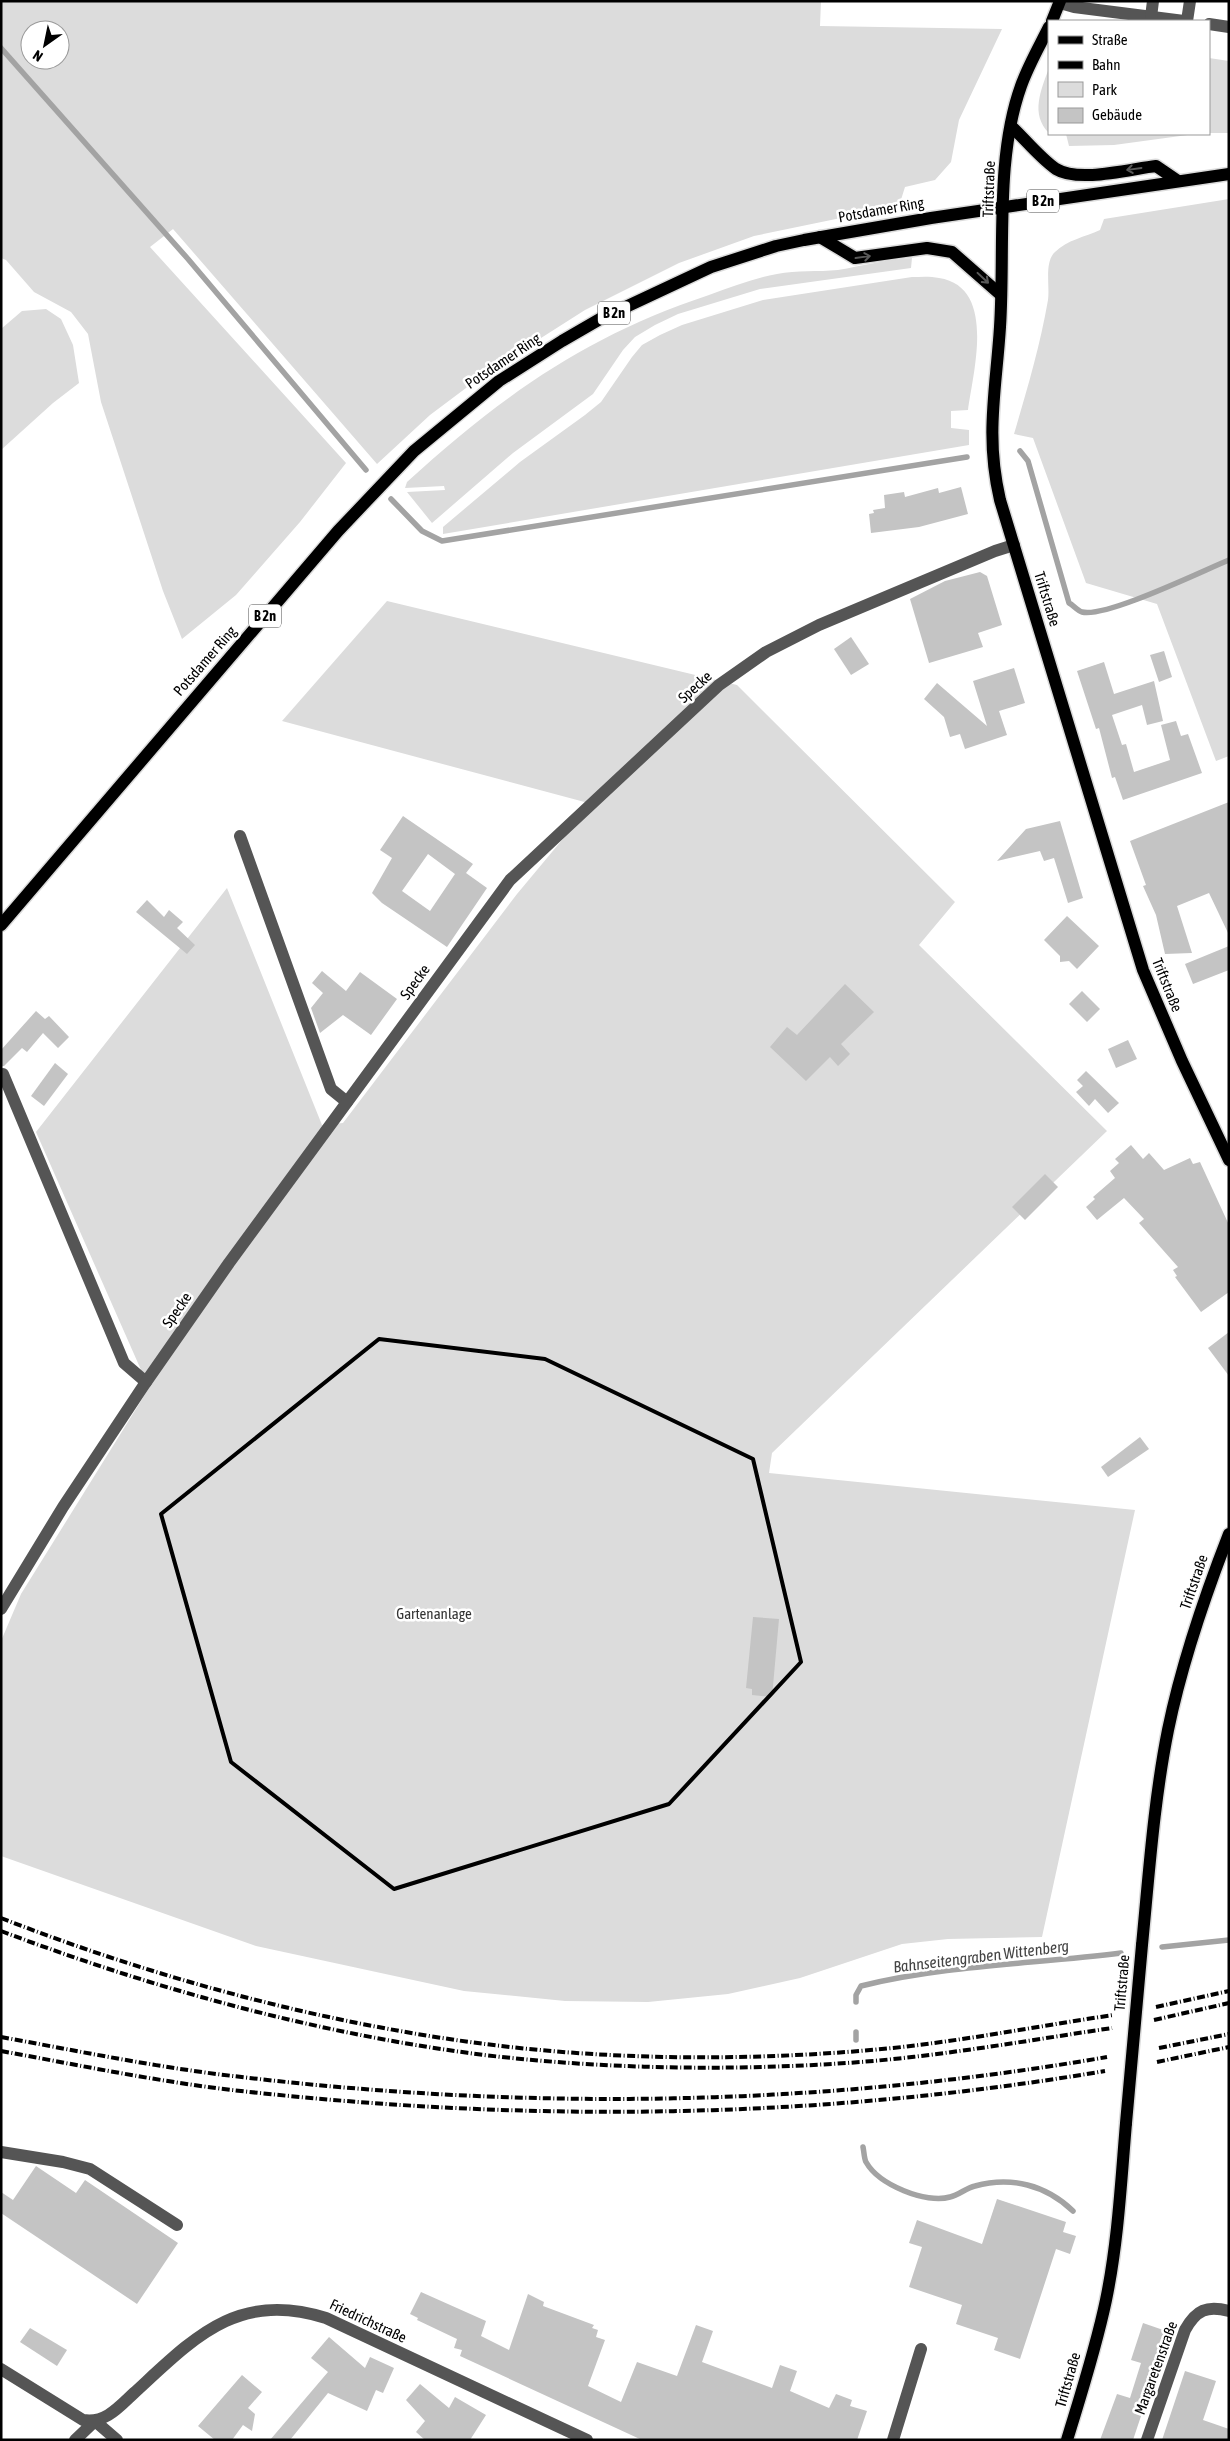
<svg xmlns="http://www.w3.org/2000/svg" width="1230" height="2441" font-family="'Asap Condensed',sans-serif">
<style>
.green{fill:#dcdcdc;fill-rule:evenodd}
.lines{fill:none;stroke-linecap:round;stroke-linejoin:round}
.stream{stroke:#a3a3a3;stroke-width:5.5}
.building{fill:#c4c4c4;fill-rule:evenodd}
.major-casing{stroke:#dbdbdb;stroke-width:15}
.minor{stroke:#555;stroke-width:12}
.major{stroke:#000;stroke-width:12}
.rail{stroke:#000;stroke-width:4;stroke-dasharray:8 2.5 1 2.5;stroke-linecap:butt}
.major-bridge-casing{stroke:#dbdbdb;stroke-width:15;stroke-linecap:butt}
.major-bridge{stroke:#000;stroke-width:12}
.oneway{stroke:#595959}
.marked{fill:none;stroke:#000;stroke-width:4;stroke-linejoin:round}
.labels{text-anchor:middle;stroke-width:5;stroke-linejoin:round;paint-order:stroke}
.shield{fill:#fff;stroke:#4c4c4c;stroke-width:1}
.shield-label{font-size:14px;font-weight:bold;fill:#000}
.street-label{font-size:15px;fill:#000;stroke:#fff}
.park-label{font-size:15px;fill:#333;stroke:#fff}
.water-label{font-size:16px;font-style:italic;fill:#444;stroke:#fff}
</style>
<rect width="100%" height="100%" fill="#fff"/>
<g class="green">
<path d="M1 1H821L820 26 1002 29 959 120 951 162 935 180 905 187 899 206 754 236 679 263 585 310 486 373 430 415 377 464 173 229 150 247 346 463 300 522 236 595 182 639 163 591 101 402 88 334 71 312 34 292 6 260 1 258ZM30 30H60V60H30Z"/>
<polygon points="1209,58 1229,61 1229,133 1209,133"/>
<path d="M1049 68V133C1030 114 1041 90 1049 68Z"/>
<polygon points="1066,134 1195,134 1114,145 1069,146"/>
<path d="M1229 199V756L1216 761 1157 604 1086 583 1033 438 1014 434C1027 390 1040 346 1048 300 1050 286 1044 262 1055 252 1067 240 1085 237 1100 230L1104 219Z"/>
<path d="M912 258 911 268 760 289 678 314 655 325 635 337 623 350 593 394 513 453 432 523 407 492 445 490 444 486 405 488 407 482C500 397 587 335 709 295 731 287 754 278 777 274 797 270 818 272 838 270 862 266 887 259 912 258Z"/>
<path d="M912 277C920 277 930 276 939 278 997 287 973 372 968 410L951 411V428L969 430V445L443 534V527L520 462 585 415 601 402 632 357 642 345 660 335 682 325 763 300Z"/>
<polygon points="46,309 61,319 73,345 79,383 53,403 1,450 1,329 22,311"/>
<polygon points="387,601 737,685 955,902 919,945 1107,1131 772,1453 769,1473 1135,1510 1042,1937 948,1939 902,1944 800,1978 728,1994 648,2002 565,2001 464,1991 256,1946 1,1856 1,1641 21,1594 149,1388 36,1132 227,888 322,1125 343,1123 517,894 592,804 282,721"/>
</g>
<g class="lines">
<g class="stream">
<polyline points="1,48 188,259 366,470"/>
<path d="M1020 451 1028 461 1069 603C1073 605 1078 611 1082 612 1106 618 1202 571 1229 560"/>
<polyline points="391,499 422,531 442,541 967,457"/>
<polyline points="1162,1947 1229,1940"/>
<path d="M856 2002V1995L861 1986C946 1965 1035 1964 1121 1953"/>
<polyline points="856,2040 856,2032"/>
<path d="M863 2147C864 2151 864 2158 866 2162 879 2185 926 2204 950 2197 959 2195 966 2188 975 2186 1011 2176 1046 2185 1073 2211"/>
</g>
</g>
<g class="building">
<polygon points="961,487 968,514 919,527 871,533 869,514 874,513 873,510 885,508 884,495 904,492 905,497 938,488 939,493"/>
<polygon points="980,572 987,576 1002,625 978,633 983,647 929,663 910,599 945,581"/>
<polygon points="851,637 869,664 851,675 834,649"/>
<polygon points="1164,651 1172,677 1159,682 1150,655"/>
<polygon points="1104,662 1114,694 1154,681 1163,721 1147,725 1142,705 1112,715 1122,745 1126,744 1134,772 1170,760 1161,725 1176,721 1181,736 1188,734 1202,773 1123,800 1115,777 1112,778 1099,728 1096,729 1077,671"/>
<polygon points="1014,668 1025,703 999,711 1007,735 965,749 960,734 950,737 944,717 924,699 937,683 987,726 973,681"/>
<polygon points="1229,802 1229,935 1209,893 1177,906 1192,953 1165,954 1156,915 1143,886 1146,885 1130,841"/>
<path d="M403 816 473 864 466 873 487 888 447 947 382 903 372 893 392 858 380 850ZM428 854 455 874 430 911 402 891Z"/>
<polygon points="1060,821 1083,898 1068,903 1054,858 1044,861 1040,851 997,861 1026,829"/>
<polygon points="147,900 164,917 169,910 183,922 177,928 195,945 187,954 136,912"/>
<polygon points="1067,916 1099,946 1077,969 1069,961 1060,962 1060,956 1044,940"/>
<polygon points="1229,946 1229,970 1193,984 1185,964"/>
<polygon points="322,971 346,991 360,972 397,999 371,1035 343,1015 320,1033 311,1008 323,993 312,983"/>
<polygon points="845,984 874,1012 841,1044 850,1054 838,1066 830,1057 806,1081 770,1047 787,1027 797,1035"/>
<polygon points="1082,991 1100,1009 1087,1022 1069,1004"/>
<polygon points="36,1011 45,1019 49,1016 69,1037 58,1048 43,1033 27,1052 22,1048 4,1066 1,1066 1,1050"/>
<polygon points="1128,1040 1137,1059 1116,1068 1108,1049"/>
<polygon points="55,1063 68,1074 44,1106 31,1096"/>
<polygon points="1086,1071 1119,1103 1108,1113 1095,1099 1089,1106 1076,1092 1083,1086 1077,1080"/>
<polygon points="1131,1145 1143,1159 1149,1153 1164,1170 1190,1158 1193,1164 1200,1162 1229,1225 1229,1292 1201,1312 1175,1277 1177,1276 1173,1270 1178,1267 1139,1223 1144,1219 1124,1198 1097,1220 1086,1207 1095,1199 1093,1197 1115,1178 1110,1171 1119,1163 1115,1159"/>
<polygon points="1045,1174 1058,1187 1025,1220 1012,1207"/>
<polygon points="1229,1332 1229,1376 1208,1348"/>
<polygon points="1140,1437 1149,1449 1108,1477 1101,1467"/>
<polygon points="753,1617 779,1619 772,1697 752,1695 752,1689 746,1688"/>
<polygon points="36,2166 76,2193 85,2180 178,2243 137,2304 1,2213 1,2192 13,2200"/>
<polygon points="997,2199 1066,2222 1063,2232 1076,2236 1070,2254 1056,2249 1020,2359 994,2350 998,2338 956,2324 962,2305 909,2287 922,2247 909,2243 917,2220 982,2244"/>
<polygon points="421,2292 486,2321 481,2336 509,2350 528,2294 544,2302 543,2306 594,2325 592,2328 598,2330 596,2337 605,2340 588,2386 621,2402 637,2362 677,2376 696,2325 713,2331 702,2362 772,2388 780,2365 797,2371 790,2391 829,2408 836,2394 852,2400 850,2406 867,2411 857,2440 642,2440 460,2356 462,2350 454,2348 457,2339 417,2320 418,2318 410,2314"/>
<polygon points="1143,2323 1169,2332 1133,2440 1100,2440 1117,2394 1130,2398 1141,2363 1131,2360"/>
<polygon points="30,2328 67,2350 57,2366 20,2342"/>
<polygon points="329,2337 365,2368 370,2357 394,2368 383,2393 376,2390 367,2411 328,2393 290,2440 270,2440 328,2372 311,2358"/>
<polygon points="1185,2371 1216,2381 1203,2420 1229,2429 1229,2440 1162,2440"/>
<polygon points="242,2375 262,2392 248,2408 255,2414 252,2431 243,2425 232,2440 215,2440 198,2426"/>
<polygon points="420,2384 449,2408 455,2397 486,2415 470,2440 425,2440 416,2432 425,2421 406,2400"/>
</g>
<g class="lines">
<g class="major-casing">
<g id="major">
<polyline points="1052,21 1060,1"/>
<path d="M1049 27C1039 47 1028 66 1021 86 995 158 1005 250 1000 327 996 390 985 436 1000 500L1143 970 1182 1061 1229 1160"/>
<path d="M1011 126C1025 139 1040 158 1056 169 1079 183 1130 169 1156 166L1178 181"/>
<polyline points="820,237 855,258 927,248 952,252 1001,295"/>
<polyline points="1,925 338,531 414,451 499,381 562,341 600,319 711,267 776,246 804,240 931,218 1229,174"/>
<path d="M1142 1945C1149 1873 1154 1800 1168 1730 1182 1662 1204 1598 1229 1534"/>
<path d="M1067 2440C1081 2394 1096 2348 1106 2300 1118 2242 1121 2182 1126 2123"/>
</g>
</g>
<g class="minor">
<polyline points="1060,3 1074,7 1184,21"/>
<polyline points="1151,17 1153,1"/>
<polyline points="1187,21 1190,1"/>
<polyline points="1209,24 1229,27"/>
<polyline points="240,836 331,1089 347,1102"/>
<polyline points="3,1074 124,1363 146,1382"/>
<polyline points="1,1609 63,1507 146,1382 229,1263 510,880 719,685 766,652 819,625 995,551 1014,545"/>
<polyline points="1,2152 63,2162 90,2169 177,2225"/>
<path d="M1 2369 83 2420C105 2424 119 2407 134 2393 194 2338 237 2290 326 2318L587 2440"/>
<polyline points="95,2421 117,2440"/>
<polyline points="75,2440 95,2421"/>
<polyline points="893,2440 921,2349"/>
<path d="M1147 2440 1185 2330C1196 2310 1207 2305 1229 2311"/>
</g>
<use href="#major" class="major"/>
<g class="rail">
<path d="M1 1918C155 1978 321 2023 485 2044 618 2061 760 2061 893 2048 967 2040 1040 2026 1113 2015"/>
<path d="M1 1931C157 1990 319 2034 484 2055 604 2069 727 2071 847 2063 936 2057 1024 2041 1112 2028"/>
<polyline points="1156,2007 1229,1991"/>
<polyline points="1154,2020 1229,2003"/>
<path d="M1 2037C78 2051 155 2067 233 2076 524 2111 818 2107 1107 2057"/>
<polyline points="1159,2048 1229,2034"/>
<path d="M1 2051C78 2065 155 2081 232 2090 525 2123 814 2120 1105 2071"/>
<polyline points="1157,2062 1229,2047"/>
</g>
<g class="major-bridge-casing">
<polyline id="major-bridge" points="1126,2123 1142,1945"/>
</g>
<use href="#major-bridge" class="major-bridge"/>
</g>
<defs><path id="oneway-shaft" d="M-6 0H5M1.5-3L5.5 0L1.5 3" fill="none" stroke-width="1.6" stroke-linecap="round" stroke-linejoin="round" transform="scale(1.25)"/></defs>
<g class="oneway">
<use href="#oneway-shaft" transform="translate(1134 169) rotate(172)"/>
<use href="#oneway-shaft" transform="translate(863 257) rotate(-8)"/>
<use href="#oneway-shaft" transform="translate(983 278) rotate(43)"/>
</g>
<path class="marked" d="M379 1339 545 1359 753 1459 801 1662 669 1804 394 1889 231 1762 161 1514Z"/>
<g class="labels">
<g class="shield">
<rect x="1027" y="189.5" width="32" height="23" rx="4"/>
<rect x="598" y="301.5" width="32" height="23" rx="4"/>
<rect x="249" y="604.5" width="32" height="23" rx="4"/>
</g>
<g class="shield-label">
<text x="1043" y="206">B 2n</text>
<text x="614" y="318">B 2n</text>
<text x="265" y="621">B 2n</text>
</g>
<g class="street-label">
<text transform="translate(989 189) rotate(-88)" y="5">Triftstraße</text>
<text transform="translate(881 210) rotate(-10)" y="5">Potsdamer Ring</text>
<text transform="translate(503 361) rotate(-34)" y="5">Potsdamer Ring</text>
<text transform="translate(1047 599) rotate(73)" y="5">Triftstraße</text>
<text transform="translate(205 661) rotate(-49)" y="5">Potsdamer Ring</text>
<text transform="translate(695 687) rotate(-42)" y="5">Specke</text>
<text transform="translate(415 982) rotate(-54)" y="5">Specke</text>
<text transform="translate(1167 985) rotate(68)" y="5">Triftstraße</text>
<text transform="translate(177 1310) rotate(-55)" y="5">Specke</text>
<text transform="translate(1194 1582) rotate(-71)" y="5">Triftstraße</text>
<text transform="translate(1122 1983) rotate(-85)" y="5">Triftstraße</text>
<text transform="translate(368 2321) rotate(25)" y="5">Friedrichstraße</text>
<text transform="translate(1156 2368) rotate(-70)" y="5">Margaretenstraße</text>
<text transform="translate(1068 2380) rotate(-74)" y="5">Triftstraße</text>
</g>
<g class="park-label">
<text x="434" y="1619">Gartenanlage</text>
</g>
<g class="water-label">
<text transform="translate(981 1956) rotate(-7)" y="6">Bahnseitengraben Wittenberg</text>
</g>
</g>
<rect width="1230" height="2441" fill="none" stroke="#000000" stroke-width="5"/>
<rect x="1048" y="20" width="162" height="115" fill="#ffffff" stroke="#999999"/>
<rect x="1058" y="36" width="25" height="8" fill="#000000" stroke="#999999"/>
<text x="1092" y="45" font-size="15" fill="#000000">Straße</text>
<rect x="1058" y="61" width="25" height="8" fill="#000000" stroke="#999999"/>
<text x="1092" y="70" font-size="15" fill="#000000">Bahn</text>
<rect x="1058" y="82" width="25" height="15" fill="#dcdcdc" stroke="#999999"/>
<text x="1092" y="95" font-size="15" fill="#000000">Park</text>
<rect x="1058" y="108" width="25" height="15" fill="#c4c4c4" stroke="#999999"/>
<text x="1092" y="120" font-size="15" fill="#000000">Gebäude</text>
<g transform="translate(45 45) rotate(213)"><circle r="24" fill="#ffffff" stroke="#999999"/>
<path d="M0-4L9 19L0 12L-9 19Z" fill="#000000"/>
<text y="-8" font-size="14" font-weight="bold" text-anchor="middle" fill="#000000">N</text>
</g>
</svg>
